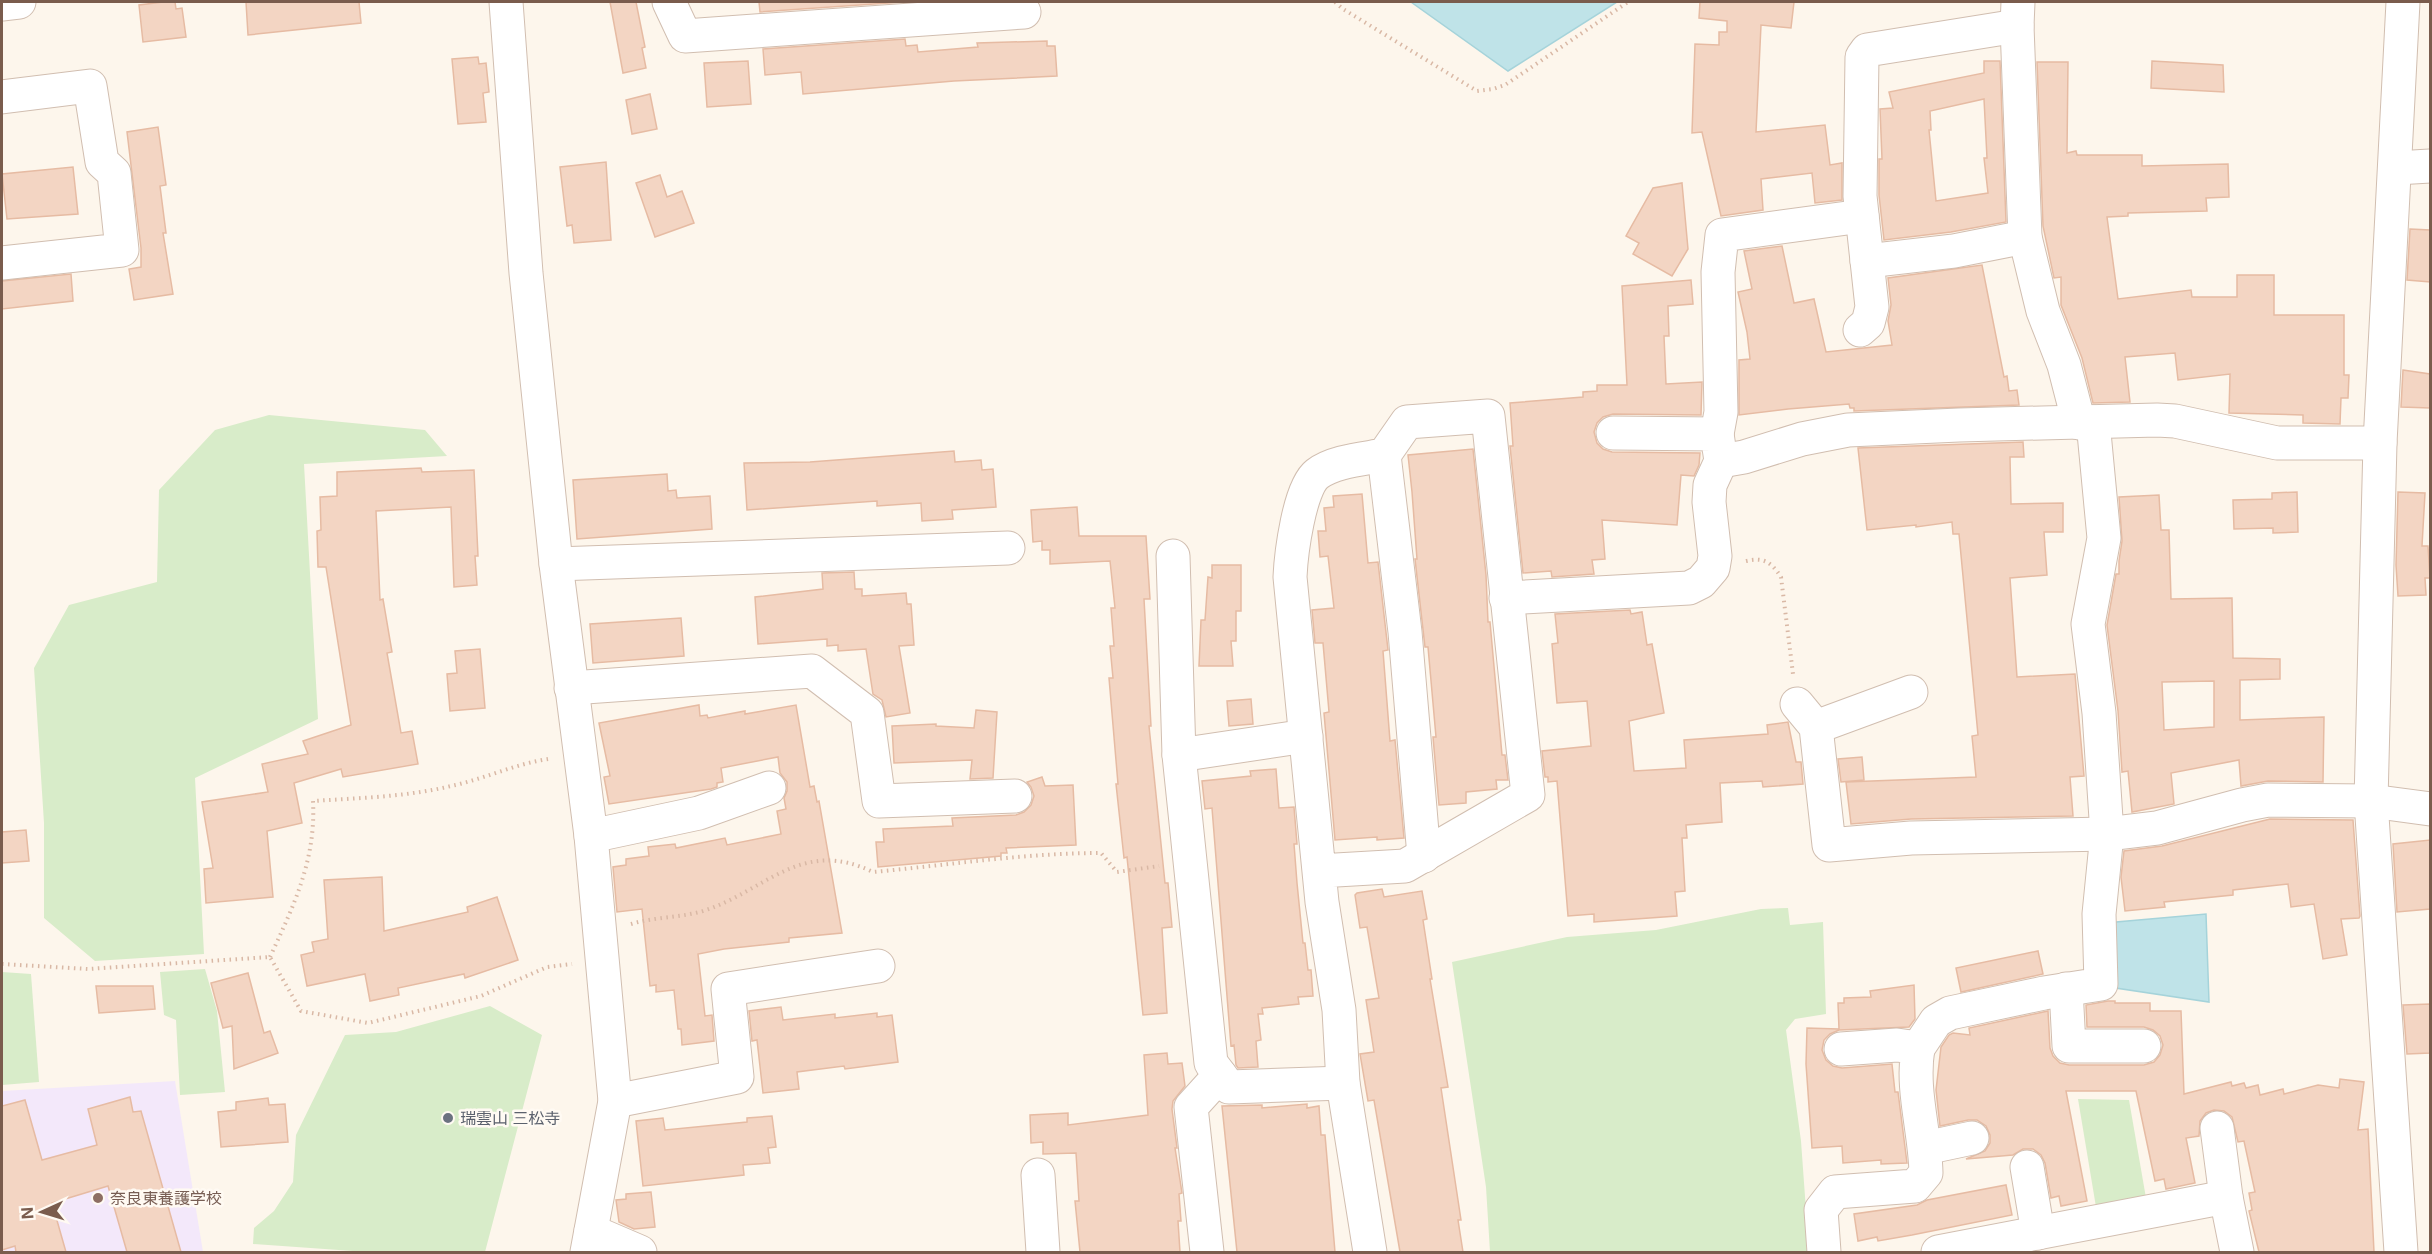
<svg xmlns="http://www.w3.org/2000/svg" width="2432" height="1254" font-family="Inter,'Noto Sans JP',sans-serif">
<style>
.education{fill:#f3e8fa}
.green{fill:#d8ecc9}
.water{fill:#bfe3e8;stroke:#a5d3da;stroke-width:1.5}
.building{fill:#f3d5c3;stroke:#e6bba3;stroke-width:1.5;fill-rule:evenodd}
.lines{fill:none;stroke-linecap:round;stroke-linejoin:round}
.minor-casing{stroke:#d1beb0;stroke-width:35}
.path{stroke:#d9b8a5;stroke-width:4;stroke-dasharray:1.5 4.5;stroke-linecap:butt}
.minor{stroke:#fff;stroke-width:33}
.worship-dot{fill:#6b7280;stroke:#fffaf3;stroke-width:2}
.education-dot{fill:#8d6e63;stroke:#fffaf3;stroke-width:2}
.labels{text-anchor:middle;stroke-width:5;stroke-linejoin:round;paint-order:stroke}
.worship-label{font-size:16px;fill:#5b616d;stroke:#fffaf3;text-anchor:start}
.education-label{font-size:16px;fill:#785e54;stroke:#fffaf3;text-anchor:start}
</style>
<rect width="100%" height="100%" fill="#fdf6ec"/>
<polygon class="education" points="175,1081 203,1252 2,1252 2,1091"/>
<g class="green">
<polygon points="269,415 425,430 447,456 304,464 318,719 195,778 204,954 95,961 44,918 44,823 34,668 69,605 157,582 159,490 215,430"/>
<polygon points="1788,908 1790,925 1823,922 1826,1014 1795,1019 1786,1030 1801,1141 1809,1252 1490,1252 1486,1187 1452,962 1567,937 1656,930 1761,909"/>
<polygon points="205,969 217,1011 225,1092 180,1095 176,1020 164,1015 160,972"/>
<polygon points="2,972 31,974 39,1082 2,1085"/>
<polygon points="490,1006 542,1035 485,1252 367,1252 253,1244 254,1228 274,1211 293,1182 296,1135 345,1035 396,1032"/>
<polygon points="2078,1099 2129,1100 2146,1198 2096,1207"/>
</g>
<g class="water">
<polygon points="1411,2 1617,2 1508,71"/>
<polygon points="2206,914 2209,1002 2109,987 2105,923"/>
</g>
<g class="building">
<polygon points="163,2 175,2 176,9 182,8 186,37 143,42 139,5"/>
<polygon points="246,2 359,2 361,23 248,35"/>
<polygon points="610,2 636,2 645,47 642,48 646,68 623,73"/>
<polygon points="759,2 903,2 760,12"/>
<polygon points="1700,2 1794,2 1791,28 1761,25 1756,132 1825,125 1830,165 1842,163 1842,200 1815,203 1812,173 1761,179 1763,210 1721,216 1702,132 1692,133 1695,44 1719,45 1719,32 1727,32 1727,21 1699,18"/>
<polygon points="905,39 906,46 917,45 918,52 978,47 977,43 1047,41 1047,46 1055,46 1057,76 954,81 803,94 801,72 765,75 763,49"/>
<polygon points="478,57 479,64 486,63 489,92 483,93 486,122 458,124 452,59"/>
<polygon points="748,61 751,104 707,107 704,63"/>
<path d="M1984 61H2000L2006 222 1951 232 1884 240 1879 195V159H1882L1880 109 1893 108 1889 92 1984 73ZM1984 99 1987 158H1984L1988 193 1936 201 1929 130H1931L1930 111Z"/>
<polygon points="2152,61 2223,65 2224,92 2151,88"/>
<polygon points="2037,62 2068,62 2067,153 2076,151 2077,155 2142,155 2142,166 2228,164 2229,197 2206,198 2207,211 2128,213 2128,216 2107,217 2118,299 2191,290 2192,297 2237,297 2237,275 2274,275 2274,315 2344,315 2344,375 2349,375 2348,398 2341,398 2340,424 2303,423 2303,415 2229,413 2230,374 2178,380 2175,353 2125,357 2130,402 2093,403 2082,358 2061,305 2061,277 2054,278 2043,226"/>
<polygon points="650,94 657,129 632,134 626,100"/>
<polygon points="158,127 166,185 160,186 166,233 163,233 173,294 134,300 129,269 141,267 141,248 127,132"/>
<polygon points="606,162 611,240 574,243 572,225 567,226 560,167"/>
<polygon points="73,167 78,214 7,219 2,174"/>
<polygon points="660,175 667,197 682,191 694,223 655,237 636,183"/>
<polygon points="1682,183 1688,249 1672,276 1633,254 1639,243 1626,236 1653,188"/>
<polygon points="2410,229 2430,230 2430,282 2407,280"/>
<polygon points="1782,246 1794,303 1814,299 1826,352 1892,345 1888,321 1891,305 1888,278 1982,265 2004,377 2007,376 2009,391 2017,390 2019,405 1854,411 1854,408 1850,408 1849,404 1788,409 1739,415 1739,360 1750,359 1747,332 1738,292 1752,289 1744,251"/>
<polygon points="71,274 73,301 2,309 2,281"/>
<polygon points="1691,280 1693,304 1668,306 1669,336 1664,336 1666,384 1702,382 1701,415 1613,414 1603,417 1597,423 1594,432 1597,443 1603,449 1612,452 1700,453 1699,465 1694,476 1681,475 1677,525 1602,520 1605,559 1592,560 1594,574 1552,577 1551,571 1523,573 1510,446 1513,446 1510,403 1583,397 1583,392 1597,391 1597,385 1627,385 1622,286"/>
<polygon points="2403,370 2430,374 2430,408 2401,407"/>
<polygon points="2023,442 2024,457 2010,457 2011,504 2063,503 2063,532 2044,532 2047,575 2010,578 2017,677 2075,674 2084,776 2070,777 2073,816 1911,819 1851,824 1846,782 1976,777 1972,736 1978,735 1959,534 1953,534 1952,522 1916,527 1916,525 1867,530 1858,448"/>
<polygon points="1473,449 1486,575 1488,622 1490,622 1502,755 1505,755 1508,780 1496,780 1497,789 1466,792 1466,803 1439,805 1433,737 1436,737 1428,647 1425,647 1415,559 1417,559 1412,492 1408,455"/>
<polygon points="954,451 955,462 981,460 982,470 993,469 996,507 952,510 953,519 922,521 921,503 877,506 877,501 747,510 744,463 810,462"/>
<polygon points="421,468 422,472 474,470 478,556 475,556 477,585 454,587 451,507 376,511 380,600 383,599 392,652 387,653 401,733 412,731 418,764 343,777 341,769 294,783 302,823 267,831 273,897 206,903 204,869 213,868 202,802 268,792 262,764 308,754 303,741 351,725 326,567 318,567 317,531 321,530 320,497 337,496 337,472"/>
<polygon points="667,474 668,491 676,490 677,498 710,496 712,529 577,539 573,480"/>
<polygon points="2297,492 2298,532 2273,533 2273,528 2234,529 2233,500 2272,499 2272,493"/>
<polygon points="2398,492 2425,493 2422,546 2428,546 2430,578 2425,578 2426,595 2398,596 2396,565"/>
<polygon points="1362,494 1368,563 1378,562 1388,650 1383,651 1390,741 1395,740 1404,838 1377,840 1377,837 1335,840 1324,713 1329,712 1323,643 1315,643 1312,610 1334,608 1328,556 1320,557 1318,531 1326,531 1324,508 1334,507 1333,496"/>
<path d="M2159 495 2161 530H2169L2171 599 2232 598 2233 658 2280 659V679L2240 680V720L2324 717 2323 782 2268 781 2241 786 2239 760 2171 773 2174 804 2132 812 2128 771 2122 772 2118 711 2107 625 2116 574H2119V561L2122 541 2119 497ZM2214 681V727L2164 730 2162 682Z"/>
<polygon points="1077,507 1079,536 1146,536 1150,599 1144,599 1151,726 1149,726 1165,883 1168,883 1172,927 1162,928 1167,1013 1143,1015 1127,857 1124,858 1116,784 1118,784 1109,678 1113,678 1110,646 1114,646 1111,608 1115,608 1110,561 1050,564 1050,550 1042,550 1042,541 1033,542 1031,510"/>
<polygon points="1212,565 1241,565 1241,611 1236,611 1236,641 1231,641 1233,666 1199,666 1201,620 1205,620 1208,577 1212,578"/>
<polygon points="854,572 855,589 862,589 862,596 906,593 907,604 911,604 914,645 899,646 910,713 886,717 882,700 873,694 866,649 838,651 838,645 827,646 827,639 758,644 755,597 823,589 822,573"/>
<polygon points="1630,610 1631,614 1642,612 1647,645 1652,644 1664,713 1629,721 1634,771 1686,768 1684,740 1768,734 1767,725 1788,722 1796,762 1801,762 1803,784 1763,787 1762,781 1720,783 1722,822 1686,825 1687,838 1682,838 1685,891 1675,892 1677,916 1594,922 1594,914 1568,916 1557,781 1548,782 1548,777 1545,777 1542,751 1591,746 1587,701 1557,703 1552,644 1558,643 1555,614"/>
<polygon points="681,618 684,656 593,663 590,624"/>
<polygon points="480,649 485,708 450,711 447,674 457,673 455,651"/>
<polygon points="1251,699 1253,724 1229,726 1227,701"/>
<polygon points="699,705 700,716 707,715 708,718 745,711 745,714 796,705 810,787 814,786 817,802 819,801 842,933 789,938 789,942 724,949 698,954 705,1016 712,1015 714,1041 682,1045 681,1029 678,1029 674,990 656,992 656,985 650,986 642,909 617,912 613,867 626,865 626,859 649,856 648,847 675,844 676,848 725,838 727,845 781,834 777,811 786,809 784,798 787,791 787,782 780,773 778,757 721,768 723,782 717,783 717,787 711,789 609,804 604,777 610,776 599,723"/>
<polygon points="976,710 997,712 993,778 970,779 972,760 894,763 892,726 936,724 936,726 974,728"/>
<polygon points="1862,757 1864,780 1841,782 1838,759"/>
<polygon points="1276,769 1279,808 1294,807 1297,844 1294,844 1297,883 1303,943 1305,943 1308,970 1311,970 1313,996 1298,997 1299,1004 1262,1008 1263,1014 1258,1014 1261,1040 1256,1041 1258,1067 1238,1068 1236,1065 1234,1045 1231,1046 1212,808 1205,809 1202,781 1251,776 1250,771"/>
<polygon points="1042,777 1045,786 1073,785 1076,845 1006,848 1007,853 1001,853 1001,856 878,867 876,842 884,842 883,829 953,826 952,818 1016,815 1024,812 1031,805 1034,796 1031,787 1027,782"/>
<polygon points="2270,819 2353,820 2360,916 2359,918 2341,919 2347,955 2323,959 2314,904 2291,907 2288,884 2233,890 2233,895 2164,902 2165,907 2125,911 2121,877 2124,851 2162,846"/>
<polygon points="26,830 29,861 2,863 2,832"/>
<polygon points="2430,840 2430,909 2397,912 2393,844"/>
<polygon points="382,877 384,931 468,912 467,907 497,897 518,960 465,978 464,974 398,988 399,995 370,1001 365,974 307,986 301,955 314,952 312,942 328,939 324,880"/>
<polygon points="1382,889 1384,897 1422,891 1427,919 1423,920 1432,979 1430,979 1448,1087 1441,1088 1461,1220 1458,1220 1463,1252 1400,1252 1374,1100 1368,1101 1360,1054 1374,1052 1366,1000 1379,998 1367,927 1360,928 1355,895 1357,893"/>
<polygon points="2038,951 2043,974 1961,992 1956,968"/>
<polygon points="248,973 264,1033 270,1031 278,1053 234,1069 232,1026 223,1028 211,983"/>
<polygon points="1914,985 1915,1019 1909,1027 1839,1030 1830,1034 1824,1040 1822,1050 1826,1060 1833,1066 1842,1068 1892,1064 1895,1092 1898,1092 1907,1163 1881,1164 1881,1160 1843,1163 1842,1146 1812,1148 1806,1064 1807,1028 1839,1029 1838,1003 1844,1003 1844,998 1871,997 1870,991"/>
<polygon points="96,986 153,986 155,1009 99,1013"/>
<polygon points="2108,1001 2115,1001 2115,1003 2150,1003 2150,1011 2181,1011 2184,1094 2231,1082 2232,1086 2244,1083 2246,1088 2258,1085 2260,1095 2283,1089 2284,1094 2318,1085 2339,1088 2340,1079 2364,1082 2358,1130 2368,1129 2374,1252 2259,1252 2249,1211 2252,1210 2249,1193 2255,1192 2244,1141 2238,1142 2232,1117 2224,1111 2214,1110 2206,1113 2200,1121 2199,1136 2186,1138 2195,1183 2166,1189 2164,1179 2155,1181 2136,1091 2066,1091 2087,1201 2061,1206 2059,1196 2051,1198 2045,1163 2041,1155 2033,1149 2023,1149 2013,1155 1966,1159 1985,1151 1990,1143 1990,1135 1986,1126 1977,1120 1968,1120 1940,1126 1936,1090 1941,1047 1949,1035 1953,1033 1970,1035 1969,1028 2048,1011 2050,1048 2053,1056 2060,1063 2069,1065 2144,1065 2154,1062 2160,1055 2163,1045 2160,1036 2153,1030 2144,1027 2087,1027 2086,1005"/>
<polygon points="2430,1004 2430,1053 2407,1054 2403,1005"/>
<polygon points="781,1007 783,1020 835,1014 835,1018 877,1013 877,1017 892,1015 898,1062 845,1069 844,1066 797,1072 799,1089 763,1093 757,1040 752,1041 749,1011"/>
<polygon points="1167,1053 1168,1064 1182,1063 1185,1086 1173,1101 1172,1109 1177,1148 1175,1148 1182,1193 1179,1194 1181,1221 1178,1221 1180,1252 1080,1252 1075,1201 1079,1201 1076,1153 1043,1154 1043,1142 1031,1143 1030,1115 1068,1113 1068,1125 1148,1115 1144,1055"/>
<polygon points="130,1097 133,1112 141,1111 181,1252 127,1252 108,1186 52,1203 66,1252 16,1252 15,1246 2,1250 2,1106 25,1100 42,1160 97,1145 88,1109"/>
<polygon points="268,1098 269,1105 285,1104 288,1142 221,1147 218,1112 236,1110 236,1102"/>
<polygon points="1307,1104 1307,1108 1319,1106 1321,1135 1325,1135 1335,1252 1237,1252 1222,1106 1262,1105 1262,1108"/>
<polygon points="772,1116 776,1147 768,1148 770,1163 743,1165 744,1175 643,1186 636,1121 663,1118 665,1130 747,1122 747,1118"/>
<polygon points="2006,1185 2012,1215 1912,1235 1878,1241 1877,1237 1858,1241 1854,1214 1917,1205 1927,1200"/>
<polygon points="651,1192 655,1227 634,1229 619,1222 616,1200 626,1199 626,1194"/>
</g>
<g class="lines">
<g class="minor-casing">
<g id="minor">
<polyline points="506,2 526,273 556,564 591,836 615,1101 587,1252"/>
<polyline points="669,2 685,36 1024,12"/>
<polyline points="2018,2 2017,26 2025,237 2043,311 2064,365 2079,423"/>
<polyline points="2,4 19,2"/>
<polyline points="2,97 90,86 102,162 114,173 122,250 2,263"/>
<polyline points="2396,168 2430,166"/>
<polyline points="1867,261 1954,251 2025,237"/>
<polyline points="1860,330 1868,323 1872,307 1860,196 1862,57 1867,50 2017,26"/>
<polyline points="1717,434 1721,412 1718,272 1722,235 1862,216"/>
<polyline points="1384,455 1405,632 1424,856"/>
<polyline points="1721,461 1744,457 1802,439 1848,430 1959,425 2157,420 2175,421 2277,443 2380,443"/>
<polyline points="1173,556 1179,755 1211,1063 1229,1087 1343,1083"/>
<polyline points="556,564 1008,548"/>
<polyline points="1506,598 1689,588 1701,582 1713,568 1715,556 1709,502 1710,485 1721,461 1717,434 1613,433"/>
<polyline points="571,688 812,671 867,713 879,801 1015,796"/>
<polyline points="1797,704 1816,727 1829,845 1911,838 2107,834 2157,828 2242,805 2268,800 2371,801 2430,809"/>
<polyline points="1816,727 1911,692"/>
<polyline points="1179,755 1306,736"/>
<polyline points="591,836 699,813 769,788"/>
<path d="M1319 871 1405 866 1528 795 1488 416 1407 422 1384 455C1364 459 1334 461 1317 474 1299 488 1291 555 1290 577L1322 902 1339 1010 1343 1083 1370 1252"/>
<polyline points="2066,989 2069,1046 2144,1046"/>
<polyline points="1918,1048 1936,1021 1950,1013 2044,993 2101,984 2099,914 2107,834 2099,713 2088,624 2104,538 2093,422"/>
<polyline points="615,1101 737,1077 728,989 878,966"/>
<polyline points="2217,1128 2226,1197 2237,1252"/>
<polyline points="1925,1148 1972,1138"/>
<polyline points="2027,1167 2038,1233"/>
<polyline points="1038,1175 1043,1252"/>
<polyline points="591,1231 640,1252"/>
<polyline points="1207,1252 1191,1107 1220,1075"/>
<path d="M1824 1252 1821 1210 1835 1192 1915 1186 1926 1173C1925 1130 1911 1090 1918 1048L1897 1045 1841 1049"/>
<polyline points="1938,1252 2226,1197"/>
<polyline points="2401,1252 2371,801 2380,443 2403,2"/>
</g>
</g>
<g class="path">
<polyline points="1335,2 1343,9 1477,91 1493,89 1505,85 1628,2"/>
<path d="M1746 561C1764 557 1771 562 1781 577L1793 674"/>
<path d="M631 924C654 917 679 918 703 911 766 891 801 837 873 872 949 865 1025 853 1101 853L1117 872 1159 866"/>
<path d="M270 957C294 905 316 860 313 801 358 798 406 797 451 786 484 779 515 764 548 759"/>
<polyline points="2,964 88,969 270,957 301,1011 368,1023 481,996 547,967 572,964"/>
</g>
<use href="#minor" class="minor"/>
</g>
<circle class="worship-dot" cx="448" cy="1118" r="6"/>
<circle class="education-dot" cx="98" cy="1198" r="6"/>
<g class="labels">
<g class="worship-label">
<text x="460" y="1124">瑞雲山 三松寺</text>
</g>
<g class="education-label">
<text x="110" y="1204">奈良東養護学校</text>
</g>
</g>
<rect width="2432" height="1254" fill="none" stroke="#7a5c4d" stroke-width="6"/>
<g transform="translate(42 1212) rotate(266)" stroke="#fffaf3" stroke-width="4.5" paint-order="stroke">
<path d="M0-4.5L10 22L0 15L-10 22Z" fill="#7a5c4d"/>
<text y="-9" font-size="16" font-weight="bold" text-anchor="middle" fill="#7a5c4d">N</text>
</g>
</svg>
